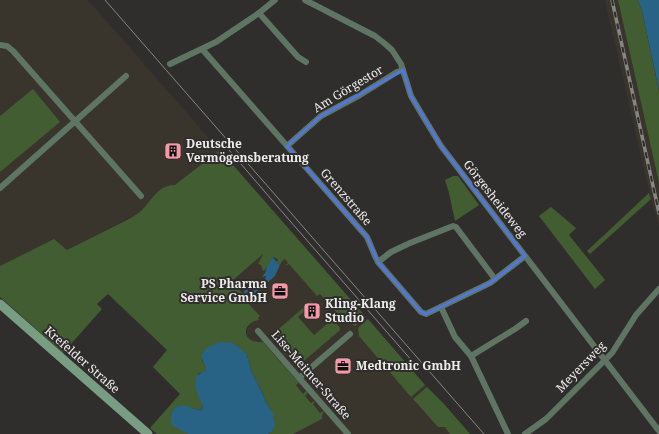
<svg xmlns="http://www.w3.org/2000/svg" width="659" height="434" font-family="'Noto Serif',serif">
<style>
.built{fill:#39342c}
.green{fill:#435d32}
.water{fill:#286285}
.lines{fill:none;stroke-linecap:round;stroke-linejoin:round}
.street{stroke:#5f7564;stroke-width:6}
.secondary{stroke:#789d82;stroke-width:9}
.tram{stroke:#888685;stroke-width:1}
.rail-casing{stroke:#888685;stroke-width:3.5}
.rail{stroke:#302e2c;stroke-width:2;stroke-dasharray:6;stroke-linecap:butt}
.marked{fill:none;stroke:#5176dd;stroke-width:3;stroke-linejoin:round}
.labels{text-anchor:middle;stroke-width:4;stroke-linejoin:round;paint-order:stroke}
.street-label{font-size:12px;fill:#edeceb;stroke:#302e2c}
.poi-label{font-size:12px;font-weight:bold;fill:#edeceb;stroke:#302e2c;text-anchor:start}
</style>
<rect width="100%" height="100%" fill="#302e2c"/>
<g class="built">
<polygon points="0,0 88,0 425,385 444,404 470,434 293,434 322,419 322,415 324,412 323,411 321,414 313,404 314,401 311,403 305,396 308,393 304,394 296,385 298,383 258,343 249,340 247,338 247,331 248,326 251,322 259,319 152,197 150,202 137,214 67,250 54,239 0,266"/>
<polygon points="605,0 618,0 659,183 659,226 651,199"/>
</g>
<g class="green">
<polygon points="618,0 638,0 642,11 659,91 659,183"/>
<polygon points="33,89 60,122 0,172 0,116"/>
<path d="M220 150 366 317 355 326 352 324H347L320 294 317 296 289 264 287 265H286L288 263 285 259 282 261 280 265 277 262 278 260 276 258 272 257 270 264 267 266 265 270 263 271 261 265 258 264 263 254 232 281 248 300 246 301 260 316 258 318 259 320C242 322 240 344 263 342L299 383 296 385 303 394 306 391 308 393 305 396 311 403 314 401 315 402 313 404 320 413 323 411 324 412 322 415V419L293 434H268L271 432V410L267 404 258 384 252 373 247 355 216 344 205 350 202 360 206 367V370L204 372 198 374 203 409C194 413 180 397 171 415L188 434H157L150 428 180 394 153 367 167 350 108 294 97 304 102 309 63 353 0 297V266L54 239 67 250C83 242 99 234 115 226 122 222 130 219 137 214 150 205 157 184 175 185Z"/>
<polygon points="453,176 458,176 479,205 455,221 449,193 445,180"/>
<polygon points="649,193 651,199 590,254 587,251"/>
<polygon points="551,207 576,228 569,235 605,280 595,289 539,216"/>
<polygon points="311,301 313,304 298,317 314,335 333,319 340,328 340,330 304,361 300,362 295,360 273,334"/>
<polygon points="368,319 425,385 411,397 359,336 358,328"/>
<polygon points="427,387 444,404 470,434 450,434 445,427 438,427 413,399"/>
</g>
<g class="water">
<polygon points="638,0 659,0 659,90 642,11"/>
<polygon points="272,257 280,265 275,276 268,282 265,279 266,276 262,277 265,273 267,266 270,263"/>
<polygon points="263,279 266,283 248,300 243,294 249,282 256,280 257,283 263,281"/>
<path d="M221 342 232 343 237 346 247 355 252 373 258 384 267 404 271 410 273 414 275 426 271 432 268 434H188L172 425C171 420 170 417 172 412 180 397 195 413 203 409 202 398 194 394 196 381 196 378 196 377 198 375 200 373 204 372 206 370 206 365 202 362 202 357 202 348 214 344 221 342Z"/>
</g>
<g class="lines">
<g class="street">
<polyline points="305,0 375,36 384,43 392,50 401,64 411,96 424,118 441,146 659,431"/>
<polyline points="259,13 298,57 306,62"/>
<polyline points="0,45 7,46 13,51 141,196"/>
<polyline points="202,49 367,237 375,256 378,262 421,312 426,314 490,283 525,256"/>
<polyline points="170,64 216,42 259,13 275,0"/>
<polyline points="287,146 321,116 360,95 397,72 403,70"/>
<polyline points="0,188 126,76"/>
<polyline points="378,262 391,252 410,243 453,226 456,227 495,279"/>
<polyline points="441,307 455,337 471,356 508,434"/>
<polyline points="258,331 348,434"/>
<polyline points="471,356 515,329 526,321"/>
<polyline points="299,378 350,334"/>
<polyline points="525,434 546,419 612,353 636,315 659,289"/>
</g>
<polyline class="secondary" points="0,304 148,434"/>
<g class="tram">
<polyline points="105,0 484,434"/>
<polyline points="223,143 277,206 413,362"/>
</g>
<g class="rail-casing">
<polyline id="rail" points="612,0 659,213"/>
</g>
<use href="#rail" class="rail"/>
</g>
<path class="marked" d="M403 70 411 96 441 146 525 256 490 283 426 314 421 312 378 262 367 237 287 146 321 116Z"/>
<defs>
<g id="building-square" transform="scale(0.9)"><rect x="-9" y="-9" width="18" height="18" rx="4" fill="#f49aa7" stroke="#302e2c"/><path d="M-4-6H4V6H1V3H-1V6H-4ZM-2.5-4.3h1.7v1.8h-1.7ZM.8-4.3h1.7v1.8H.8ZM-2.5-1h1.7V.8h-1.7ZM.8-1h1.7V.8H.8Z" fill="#111"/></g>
<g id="office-square" transform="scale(0.9)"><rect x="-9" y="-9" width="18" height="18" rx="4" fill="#f49aa7" stroke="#302e2c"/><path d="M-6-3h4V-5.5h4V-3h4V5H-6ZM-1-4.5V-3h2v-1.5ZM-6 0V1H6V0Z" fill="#111"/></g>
</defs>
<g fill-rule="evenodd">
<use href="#building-square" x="173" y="151"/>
<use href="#office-square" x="280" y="291"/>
<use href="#building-square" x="312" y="311"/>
<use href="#office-square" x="343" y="366"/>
</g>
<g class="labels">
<g class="street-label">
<text transform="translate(348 89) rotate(-31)" y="4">Am Görgestor</text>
<text transform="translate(346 197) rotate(49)" y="4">Grenzstraße</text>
<text transform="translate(495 199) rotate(52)" y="4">Görgesheideweg</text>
<text transform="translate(82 360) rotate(41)" y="4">Krefelder Straße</text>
<text transform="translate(581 367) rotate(-46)" y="4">Meyersweg</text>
<text transform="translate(311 375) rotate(49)" y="4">Lise-Meitner-Straße</text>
</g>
<g class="poi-label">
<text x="186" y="148">Deutsche<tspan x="186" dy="14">Vermögensberatung</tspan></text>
<text x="267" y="288" text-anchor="end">PS Pharma<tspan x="267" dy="14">Service GmbH</tspan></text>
<text x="325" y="308">Kling-Klang<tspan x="325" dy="14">Studio</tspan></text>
<text x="356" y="370">Medtronic GmbH</text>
</g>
</g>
</svg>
